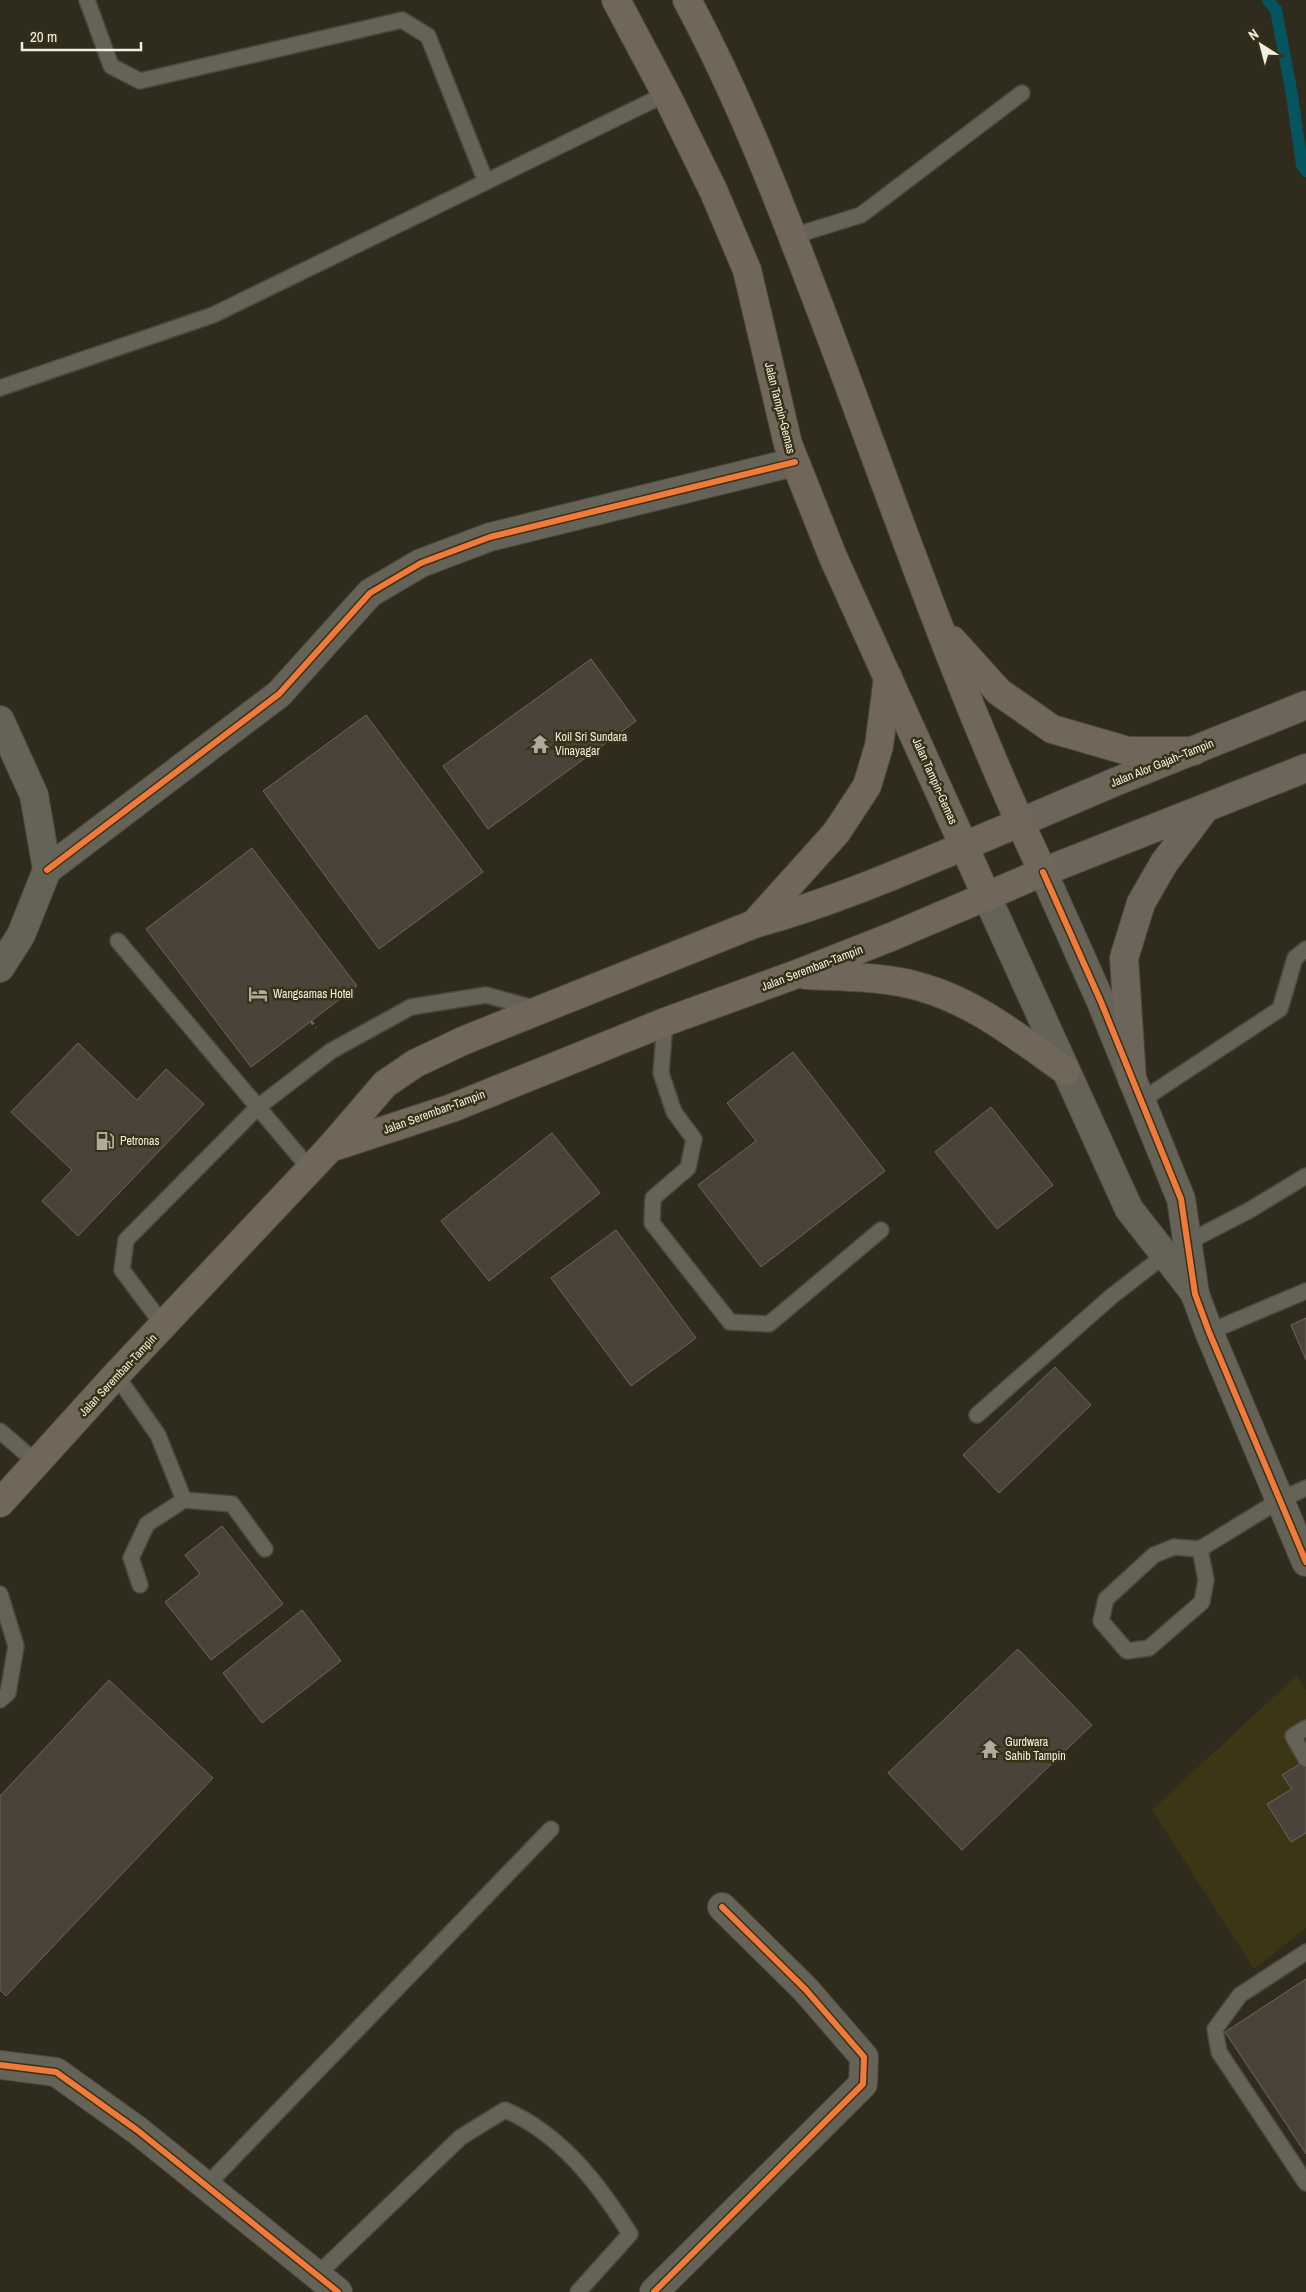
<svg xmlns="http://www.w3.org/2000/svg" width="1306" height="2292" font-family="'Archivo Narrow',sans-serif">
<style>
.built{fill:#3c3615}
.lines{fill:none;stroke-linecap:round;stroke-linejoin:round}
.stream{stroke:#055561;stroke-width:12}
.building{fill:#4a433a;stroke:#6e665d}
.service-casing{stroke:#4b483c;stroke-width:18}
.minor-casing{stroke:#4b483c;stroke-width:30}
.tertiary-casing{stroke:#4b483c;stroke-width:30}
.primary-casing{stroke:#4b483c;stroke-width:30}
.trunk-casing{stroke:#4b483c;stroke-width:30}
.path{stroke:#67655a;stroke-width:3;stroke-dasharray:4 4;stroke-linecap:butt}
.service{stroke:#656257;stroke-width:15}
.minor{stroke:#656257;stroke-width:28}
.tertiary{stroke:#656257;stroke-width:28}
.primary{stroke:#6c665a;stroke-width:28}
.trunk{stroke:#70675a;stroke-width:28}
.cycleway-casing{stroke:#363117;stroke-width:9}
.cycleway{stroke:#f17a3a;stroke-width:6}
.labels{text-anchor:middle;stroke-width:5;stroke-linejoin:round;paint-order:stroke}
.street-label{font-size:12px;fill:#f2f0e0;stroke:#363117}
.poi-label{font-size:12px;fill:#f2f0e0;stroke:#363117;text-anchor:start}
</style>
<rect width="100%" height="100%" fill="#2f2c1e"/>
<polygon class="built" points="1297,1675 1306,1690 1306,1928 1254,1969 1152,1810"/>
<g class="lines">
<polyline class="stream" points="1268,0 1276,10 1292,95 1302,165 1306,171"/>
</g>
<g class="building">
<polygon points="591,659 636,721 488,829 443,766"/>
<polygon points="366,715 483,872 379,949 263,791"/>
<polygon points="252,848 357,986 251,1067 146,929"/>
<polygon points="78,1043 137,1100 166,1069 204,1104 78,1236 42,1201 72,1170 11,1112"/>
<polygon points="793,1052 885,1171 761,1267 698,1185 756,1141 727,1103"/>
<polygon points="991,1107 1053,1185 997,1229 935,1152"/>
<polygon points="552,1133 600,1193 489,1281 441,1221"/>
<polygon points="616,1230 696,1338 631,1386 551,1278"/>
<polygon points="1306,1318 1306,1360 1291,1325"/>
<polygon points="1055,1367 1091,1405 999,1493 963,1455"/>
<polygon points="222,1526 283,1604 211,1660 165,1602 200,1574 185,1555"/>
<polygon points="302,1610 341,1661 262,1723 223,1673"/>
<polygon points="1018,1649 1092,1725 962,1850 888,1773"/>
<polygon points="109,1680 213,1778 6,1996 0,1990 0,1796"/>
<polygon points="1306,1760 1306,1833 1291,1842 1267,1804 1292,1789 1282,1775"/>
<polygon points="1306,1979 1306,2154 1225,2032"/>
</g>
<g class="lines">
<g class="service-casing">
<g id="service">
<polyline points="87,0 111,66 140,81 402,20 428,36 486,182"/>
<polyline points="793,236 861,215 1022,93"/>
<polyline points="0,388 213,315 666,94"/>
<polyline points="118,941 310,1169"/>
<polyline points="665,1022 661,1073 674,1112 694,1139 688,1168 653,1198 652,1223 730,1322 769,1324 881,1230"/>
<polyline points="1142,1100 1280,1009 1295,958 1306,949"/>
<polyline points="1188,1242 1248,1211 1306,1176"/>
<polyline points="164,1326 122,1270 126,1240 258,1107 331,1051 411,1007 486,995 537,1009"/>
<polyline points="1209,1332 1306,1291"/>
<polyline points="116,1375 158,1435 184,1500 147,1524 131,1558 140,1585"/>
<polyline points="977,1415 1112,1296 1165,1255"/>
<polyline points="0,1431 37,1463"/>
<polyline points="184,1500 232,1504 265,1549"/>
<polyline points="1200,1549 1206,1580 1202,1602 1149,1648 1127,1651 1101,1621 1106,1599 1154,1555 1174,1547 1200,1549 1280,1500 1306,1488"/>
<polyline points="0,1594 16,1646 8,1693 0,1700"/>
<polyline points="1306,1728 1293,1736 1306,1759"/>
<polyline points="1306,1952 1240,1995 1215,2029 1219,2052 1306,2183"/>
<polyline points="206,2186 551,1829"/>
<path d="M317 2275 461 2137 505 2110C560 2133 599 2184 630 2234L578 2292"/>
</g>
</g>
<g class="minor-casing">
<g id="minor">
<polyline points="0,720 34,795 47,870 21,935 0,968"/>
<polyline points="47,870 279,694 370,593 421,563 490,537 795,462"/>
<polyline points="0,2065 56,2072 137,2130 338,2292"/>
<polyline points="654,2292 863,2084 864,2057 806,1990 722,1907"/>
</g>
</g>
<g class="tertiary-casing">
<g id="tertiary">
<polyline points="1043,872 1101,1002 1181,1199 1195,1294 1209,1332 1306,1562"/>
<polyline points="987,897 1129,1209 1194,1292"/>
</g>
</g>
<g class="primary-casing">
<g id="primary">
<polyline points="1019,823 1115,782 1306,705"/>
<polyline points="1043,872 1306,768"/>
<polyline points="1132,1079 1124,958 1141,903 1164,863 1204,810"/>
</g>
</g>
<g class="trunk-casing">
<g id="trunk">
<polyline points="616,0 666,94 714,192 747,270 788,444 833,557 987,897"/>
<polyline points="952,640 999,692 1052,729 1128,751 1194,751"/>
<polyline points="754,924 836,833 867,786 879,746 888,677"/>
<path d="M806 975C845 977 886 976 924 988 976 1003 1022 1040 1066 1071"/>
<path d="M330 1148 452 1108 665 1022 797 974 891 937 1043 872C954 685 889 488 815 295 777 195 738 95 687 0"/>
<path d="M0 1503 116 1375 330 1148 385 1084 416 1063 465 1040 754 924C845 899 932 859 1019 823"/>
</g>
</g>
<polyline class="path" points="311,1021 316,1028"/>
<use href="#service" class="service"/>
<use href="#minor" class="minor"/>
<use href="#tertiary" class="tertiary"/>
<use href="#primary" class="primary"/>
<use href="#trunk" class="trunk"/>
<g class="cycleway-casing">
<g id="cycleway">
<polyline points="47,870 279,694 370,593 421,563 490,537 795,462"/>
<polyline points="1043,872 1101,1002 1181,1199 1195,1294 1209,1332 1306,1562"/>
<polyline points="0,2065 56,2072 137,2130 338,2292"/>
<polyline points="654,2292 863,2084 864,2057 806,1990 722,1907"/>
</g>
</g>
<use href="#cycleway" class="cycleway"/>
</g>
<defs>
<g id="temple-bare" transform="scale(1.5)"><path d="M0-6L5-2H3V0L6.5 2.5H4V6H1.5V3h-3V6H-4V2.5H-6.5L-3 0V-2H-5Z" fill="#aeab9c" stroke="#363117" stroke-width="2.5" paint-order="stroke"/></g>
<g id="hotel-bare" transform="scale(1.5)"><path d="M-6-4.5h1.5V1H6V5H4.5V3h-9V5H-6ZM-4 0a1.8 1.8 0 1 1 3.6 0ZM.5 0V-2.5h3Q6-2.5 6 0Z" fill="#aeab9c" stroke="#363117" stroke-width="2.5" paint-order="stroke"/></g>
<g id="fuel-bare" transform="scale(1.5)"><path d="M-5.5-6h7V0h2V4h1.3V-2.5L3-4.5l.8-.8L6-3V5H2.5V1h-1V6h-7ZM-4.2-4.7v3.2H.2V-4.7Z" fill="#aeab9c" stroke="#363117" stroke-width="2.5" paint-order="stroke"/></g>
</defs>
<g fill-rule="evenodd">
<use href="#temple-bare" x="540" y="744"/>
<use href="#hotel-bare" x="258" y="994"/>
<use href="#fuel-bare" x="105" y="1141"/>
<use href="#temple-bare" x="990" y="1749"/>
</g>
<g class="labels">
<g class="street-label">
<text transform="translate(780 408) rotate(76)" y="4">Jalan Tampin-Gemas</text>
<text transform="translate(1162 763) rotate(-22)" y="4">Jalan Alor Gajah–Tampin</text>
<text transform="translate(935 781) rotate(66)" y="4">Jalan Tampin-Gemas</text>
<text transform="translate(812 968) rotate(-21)" y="4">Jalan Seremban-Tampin</text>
<text transform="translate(434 1112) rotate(-20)" y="4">Jalan Seremban-Tampin</text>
<text transform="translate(118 1375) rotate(-47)" y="4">Jalan Seremban-Tampin</text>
</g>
<g class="poi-label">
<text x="555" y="741">Koil Sri Sundara<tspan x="555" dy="14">Vinayagar</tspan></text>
<text x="273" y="998">Wangsamas Hotel</text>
<text x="120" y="1145">Petronas</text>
<text x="1005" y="1746">Gurdwara<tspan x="1005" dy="14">Sahib Tampin</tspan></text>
</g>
</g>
<g transform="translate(1261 45) rotate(324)" stroke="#363117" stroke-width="4" paint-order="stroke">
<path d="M0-4L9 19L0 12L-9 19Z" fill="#f2f0e0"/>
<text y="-8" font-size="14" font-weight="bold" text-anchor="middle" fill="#f2f0e0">N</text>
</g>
<path d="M22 42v8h119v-8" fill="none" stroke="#f2f0e0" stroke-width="2.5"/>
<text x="30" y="42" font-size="15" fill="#f2f0e0" stroke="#363117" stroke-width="4" paint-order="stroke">20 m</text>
</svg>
